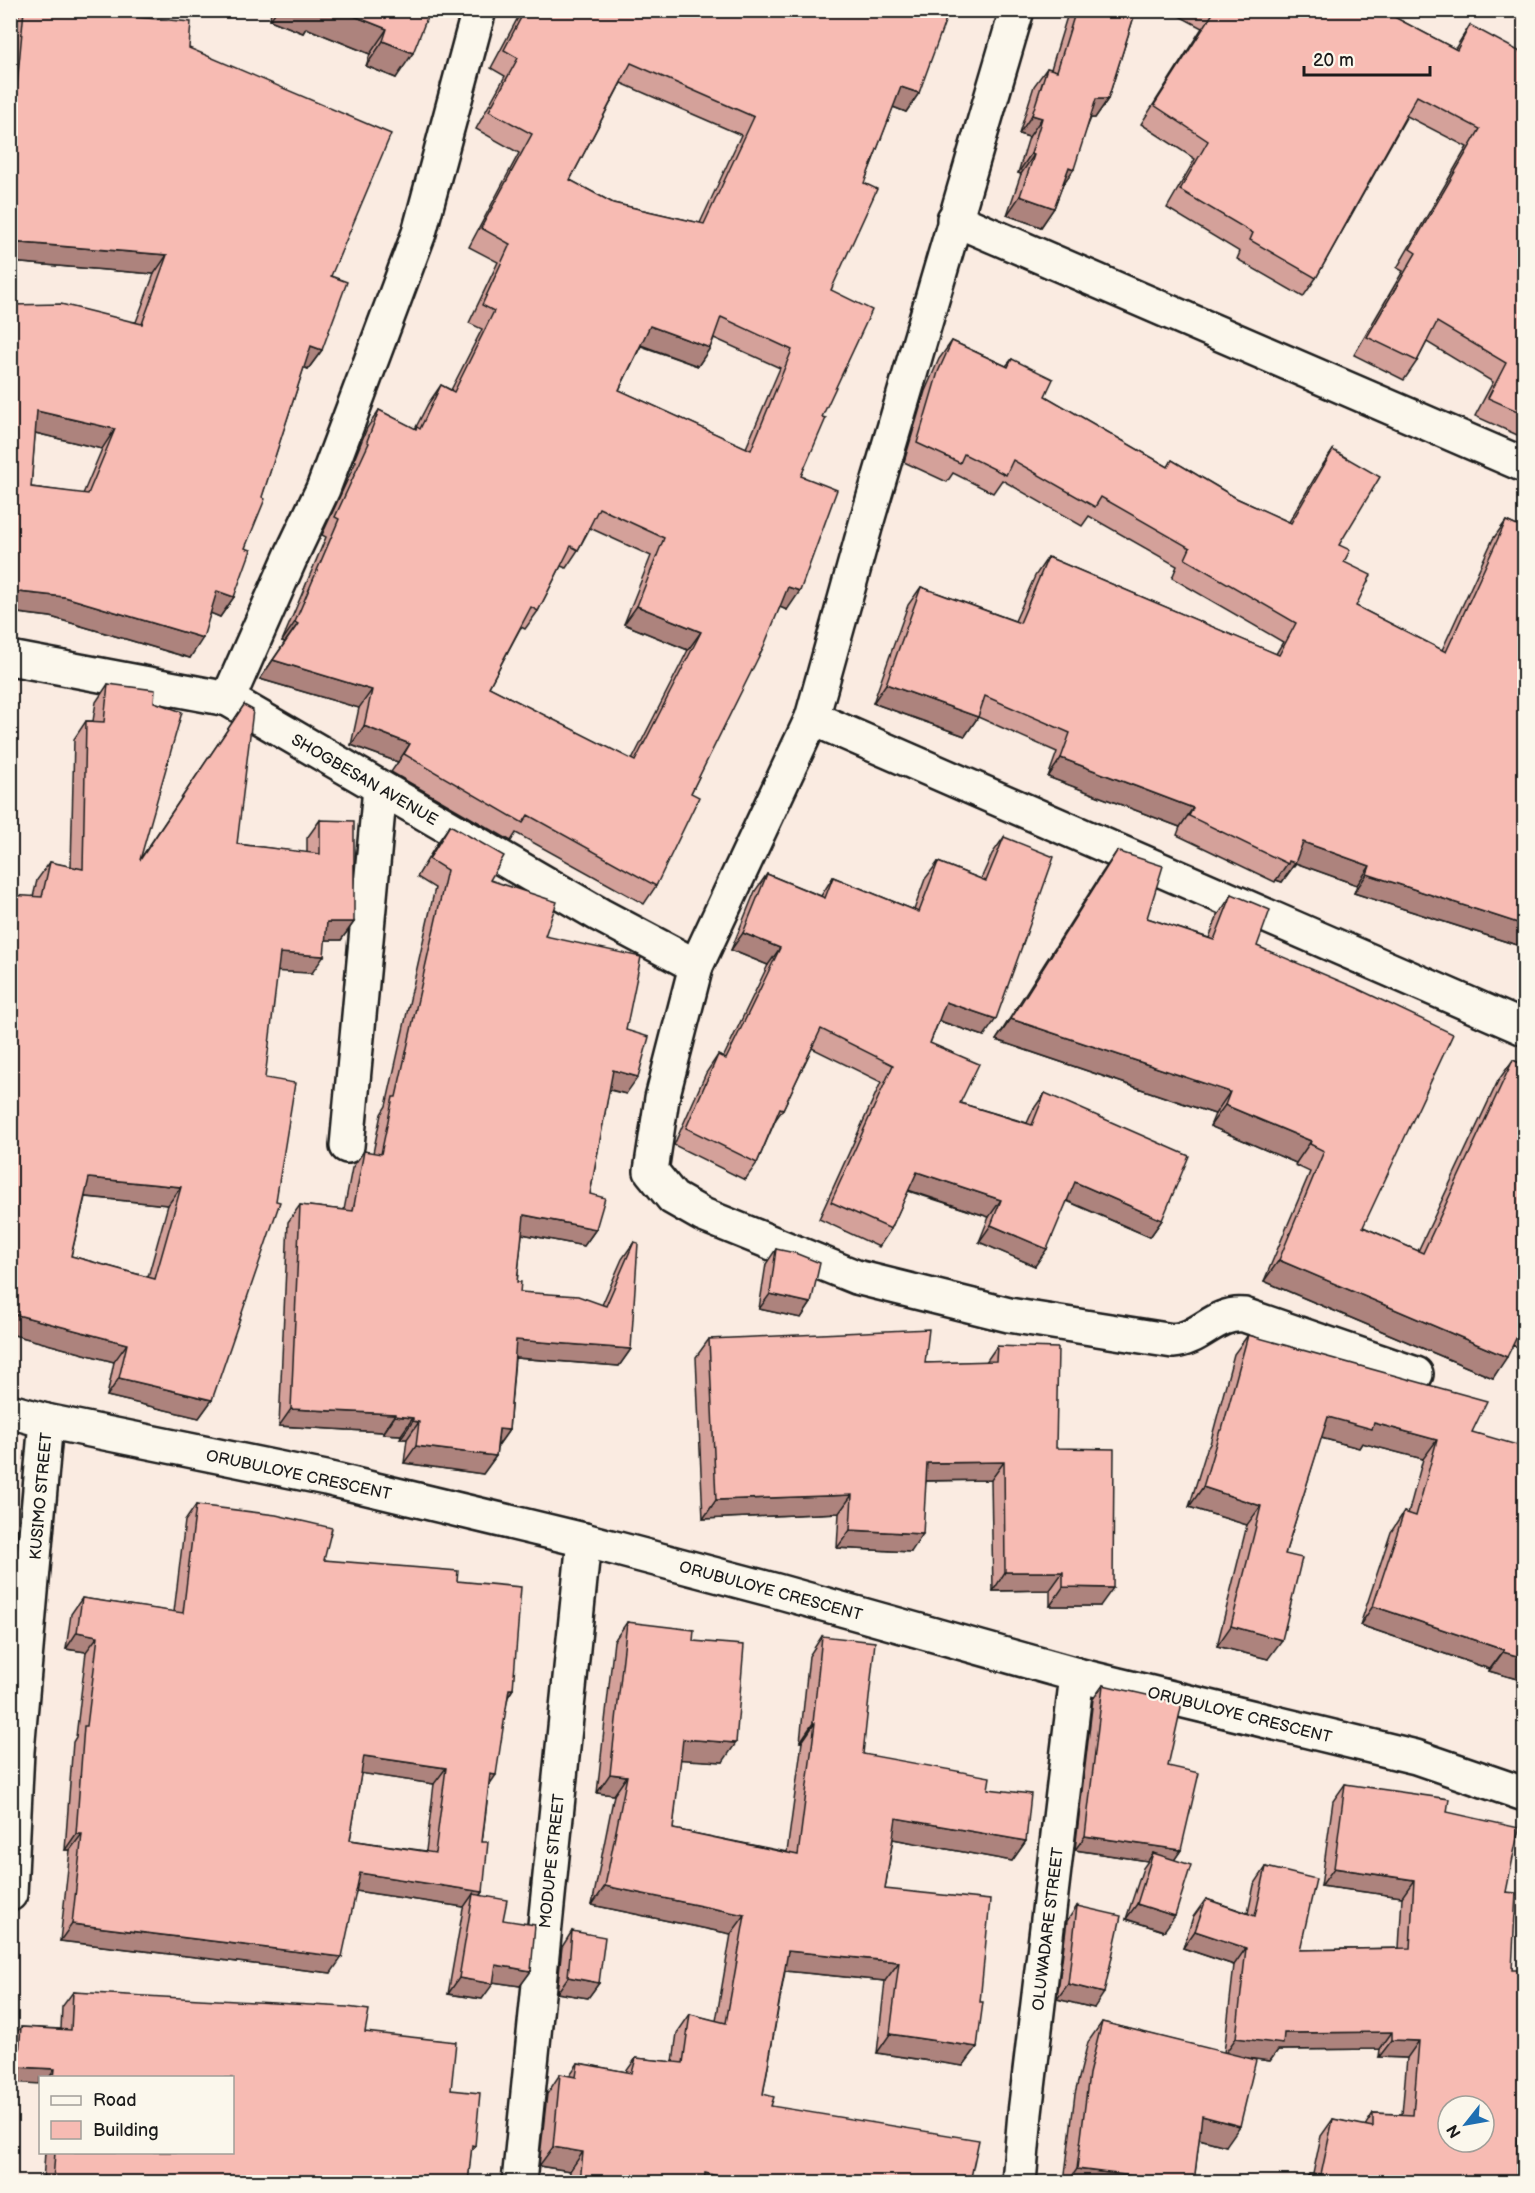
<svg xmlns="http://www.w3.org/2000/svg" width="1535" height="2193" font-family="'Balsamiq Sans',sans-serif">
<style>
.lines{fill:none;stroke-linecap:round;stroke-linejoin:round}
.street-casing{stroke:#1c1c1c;stroke-width:38}
.street{stroke:#fbf7ec;stroke-width:33}
.wall{fill:#d4a19a;stroke:#1c1c1c;stroke-width:1.5;fill-rule:evenodd}
.shaded-wall{fill:#ad837d;stroke:#1c1c1c;stroke-width:1.5}
.building{fill:#f7bbb3;stroke:#1c1c1c;stroke-width:1.5;fill-rule:evenodd}
.labels{text-anchor:middle;stroke-width:4.5;stroke-linejoin:round;paint-order:stroke}
.street-label{font-size:16px;fill:#1c1c1c;stroke:#fbf7ec}
</style>
<rect width="100%" height="100%" fill="#faebe1"/>
<filter id="ink" filterUnits="userSpaceOnUse"><feTurbulence type="fractalNoise" baseFrequency=".0167" numOctaves="2"/><feDisplacementMap in="SourceGraphic" scale="12" xChannelSelector="R" yChannelSelector="G"/><feConvolveMatrix kernelMatrix="1 2 1 2 8 2 1 2 1" color-interpolation-filters="sRGB"/></filter>
<g filter="url(#ink)">
<g class="lines">
<g class="street-casing">
<g id="street">
<path d="M1017 10 866 524 812 718 696 966 662 1098 651 1171 673 1198 703 1215 856 1277 1009 1315 1173 1341C1201 1339 1215 1312 1244 1315L1416 1374"/>
<polyline points="954,219 1524,465"/>
<polyline points="10,658 228,699 600,915 696,966"/>
<polyline points="228,699 293,552 323,489 419,233 479,10"/>
<polyline points="812,718 1524,1028"/>
<polyline points="347,1146 380,788"/>
<polyline points="10,1411 46,1421 326,1478 584,1540 777,1591 1077,1675 1416,1757 1524,1794"/>
<polyline points="10,1894 17,1751 46,1421"/>
<polyline points="519,2182 584,1540"/>
<polyline points="1019,2182 1025,2113 1077,1675"/>
</g>
</g>
<use href="#street" class="street"/>
</g>
<g class="wall">
<path d="M22 10H57L189 48 331 276 322 350 308 369 304 367 245 548 234 597 220 617 211 613 190 658 51 617 10 612V305L136 322 154 274 10 262V27ZM35 433 102 449 83 494 31 487Z"/>
<polygon points="271,10 430,10 396,78 366,66 370,54 306,28 303,33 270,20"/>
<path d="M522 10H933L919 93 906 112 893 107 864 183 831 290 822 417 801 476 787 610 780 607 691 793 656 886 644 904 516 833 511 841 391 772 398 762 351 745 359 708 260 679 285 642 282 641 326 537 322 535 356 461 354 460 367 428 379 410 415 429 428 404 441 385 451 390 482 329 469 323 498 262 469 247 519 153 476 129 505 76 491 68ZM621 83 741 135 700 223 613 203 570 180ZM714 338 780 368 746 448 619 390 641 346 698 366 710 348ZM590 528 651 556 624 624 688 650 632 760 489 687 521 627 525 629 538 611 561 566 566 568 578 550Z"/>
<polygon points="1069,10 1136,10 1108,99 1095,118 1091,118 1062,187 1054,208 1041,227 1007,215 1021,174 1018,173 1029,137 1019,134 1034,86 1047,68 1051,69"/>
<polygon points="1168,10 1398,10 1394,17 1455,49 1470,25 1519,246 1524,249 1524,438 1475,416 1493,382 1427,342 1417,361 1404,380 1354,355 1403,271 1397,268 1467,147 1407,116 1316,278 1303,297 1237,259 1240,252 1167,208 1195,159 1141,124 1202,28"/>
<polygon points="952,341 1006,366 1012,359 1045,396 1168,467 1172,460 1236,498 1289,522 1320,469 1333,450 1339,545 1356,606 1442,650 1493,539 1506,521 1524,529 1524,944 1519,942 1517,945 1354,893 1357,885 1296,863 1282,882 1276,880 1275,882 1177,835 1180,827 1048,777 1057,752 978,717 965,736 873,703 908,605 921,587 1015,621 1035,576 1048,557 1276,654 1283,642 1172,578 1177,566 1089,516 1082,526 1002,480 993,493 953,473 947,482 904,462 925,391 939,359"/>
<path d="M108 684 154 702 141 858 244 705 237 844 307 853V838L320 820 354 922 341 940H325L312 973 277 971 212 1400 199 1418 107 1396 114 1362 10 1334V895L33 897 37 880 50 862 71 867 74 739 86 721H93L96 702ZM85 1197 168 1205 148 1277 71 1256Z"/>
<polygon points="450,825 490,880 545,936 626,1030 626,1094 609,1090 590,1194 596,1229 584,1246 522,1234 517,1282 520,1292 602,1305 622,1259 634,1242 631,1349 619,1366 515,1358 509,1430 497,1447 496,1456 483,1474 404,1463 407,1439 400,1439 401,1435 383,1434 383,1432 279,1426 288,1222 300,1205 344,1210 352,1168 364,1151 373,1153 381,1114 386,1106 435,888 417,877 438,842"/>
<polygon points="1004,837 984,1036 939,1021 930,1043 960,1103 1027,1123 1033,1110 1045,1093 1162,1220 1150,1237 1067,1201 1035,1266 979,1242 989,1217 908,1191 891,1229 879,1247 819,1219 881,1082 812,1048 783,1109 776,1119 757,1163 745,1180 674,1145 706,1073 718,1055 723,1058 768,965 731,950 755,891 767,874 821,896 833,877 914,910 925,879 938,862 981,879 992,854"/>
<polygon points="1117,851 1147,918 1209,938 1218,915 1232,894 1257,946 1363,1227 1418,1251 1498,1081 1513,1060 1524,1065 1524,1350 1513,1345 1493,1378 1264,1281 1310,1172 1295,1165 1296,1163 1210,1126 1215,1114 996,1040 1102,873"/>
<polygon points="776,1249 811,1303 801,1318 759,1309 766,1264"/>
<polygon points="1248,1335 1472,1432 1524,1681 1489,1671 1490,1669 1360,1625 1391,1532 1404,1512 1408,1514 1423,1459 1362,1443 1359,1448 1321,1438 1285,1554 1268,1659 1217,1646 1247,1525 1189,1507 1207,1449 1210,1444 1234,1354"/>
<polygon points="709,1339 925,1363 986,1362 997,1346 1056,1448 1100,1606 1050,1606 1050,1590 993,1591 991,1480 926,1481 911,1552 837,1548 839,1513 703,1519 696,1357"/>
<path d="M196 1505 324 1560 457 1581 513 1689 508 1697 489 1786 482 1842 483 1892 481 1895 503 1920 531 1971 520 1986 493 1982 482 1999 448 1994 463 1909 464 1907 356 1891 331 1973 60 1941 70 1850H65L73 1742 76 1737 86 1652 66 1649 71 1614 82 1598 174 1612 185 1521ZM361 1773 434 1784 426 1851 350 1840Z"/>
<polygon points="627,1622 693,1641 723,1762 680,1759 673,1829 787,1852 802,1742 800,1742 809,1656 822,1636 863,1754 988,1789 1026,1841 1012,1861 893,1839 885,1889 980,2002 977,2047 963,2066 877,2053 885,1981 785,1971 763,2094 771,2106 970,2182 569,2182 570,2171 539,2166 547,2094 560,2074 569,2076 578,2063 626,2072 636,2058 673,2062 677,2033 690,2014 716,2021 731,1934 592,1905 614,1795 597,1793 614,1641"/>
<polygon points="1103,1685 1168,1766 1181,1850 1174,1860 1164,1931 1126,1919 1143,1868 1148,1861 1075,1850 1093,1699"/>
<polygon points="1345,1784 1447,1812 1506,1892 1512,1970 1524,2050 1523,2052 1519,2107 1516,2182 1303,2182 1309,2174 1313,2174 1321,2136 1333,2119 1365,2126 1373,2113 1402,2114 1407,2058 1379,2057 1380,2049 1278,2050 1270,2061 1248,2058 1226,2146 1199,2139 1194,2182 1064,2182 1075,2094 1088,2042 1102,2022 1224,2053 1234,1965 1183,1948 1193,1917 1206,1899 1248,1913 1254,1885 1266,1867 1300,1950 1399,1948 1402,1897 1321,1886 1333,1801"/>
<polygon points="1077,1906 1094,2008 1057,1999 1067,1921"/>
<polygon points="572,1931 599,1983 588,1998 557,1993 562,1947"/>
<polygon points="73,1992 365,2032 451,2090 475,2146 471,2151 468,2182 43,2182 45,2152 232,2152 232,2078 40,2078 10,2082 10,2041 21,2027 61,2029 62,2007"/>
</g>
<g class="shaded-wall">
<polygon points="277,10 339,10 387,29 370,54 306,28 303,33 270,20"/>
<polygon points="383,41 413,53 396,78 366,66"/>
<polygon points="901,87 919,93 906,112 888,105"/>
<polygon points="1096,99 1108,99 1095,118 1083,118"/>
<polygon points="1032,115 1042,118 1029,137 1019,134"/>
<polygon points="1031,154 1034,155 1021,174 1018,173"/>
<polygon points="1069,167 1074,169 1061,187"/>
<polygon points="1020,196 1054,208 1041,227 1007,215"/>
<polygon points="10,242 167,255 154,274 10,262"/>
<polygon points="650,326 710,348 698,366 638,344"/>
<polygon points="311,346 322,350 308,369 297,365"/>
<polygon points="37,411 115,429 102,449 23,430"/>
<polygon points="788,587 800,591 787,610 775,605"/>
<polygon points="10,591 65,597 203,638 190,658 51,617 10,612"/>
<polygon points="217,591 234,597 220,617 203,610"/>
<polygon points="637,606 701,632 688,650 624,624"/>
<polygon points="295,622 298,624 285,642 282,641"/>
<polygon points="273,660 372,690 359,708 260,679"/>
<polygon points="886,684 978,717 965,736 873,703"/>
<polygon points="364,726 410,744 398,762 351,745"/>
<polygon points="1061,758 1193,808 1180,827 1048,777"/>
<polygon points="1303,842 1370,866 1357,885 1290,861"/>
<polygon points="1289,861 1295,863 1282,882 1276,880"/>
<polygon points="1367,874 1524,925 1524,935 1517,945 1354,893"/>
<polygon points="327,922 354,922 341,940 314,940"/>
<polygon points="743,933 780,948 768,965 731,950"/>
<polygon points="280,953 324,956 312,973 267,971"/>
<polygon points="946,1002 996,1019 984,1036 934,1019"/>
<polygon points="1011,1019 1230,1092 1215,1114 996,1040"/>
<polygon points="10,1020 15,1022 10,1028"/>
<polygon points="613,1070 638,1077 626,1094 600,1087"/>
<polygon points="1225,1105 1311,1141 1296,1163 1210,1126"/>
<polygon points="917,1172 1001,1200 989,1217 905,1189"/>
<polygon points="89,1178 181,1187 168,1205 77,1196"/>
<polygon points="1075,1182 1162,1220 1150,1237 1063,1199"/>
<polygon points="524,1215 596,1229 584,1246 512,1232"/>
<polygon points="991,1225 1047,1249 1035,1266 979,1242"/>
<polygon points="1279,1260 1507,1357 1493,1378 1264,1281"/>
<polygon points="770,1294 811,1303 801,1318 759,1309"/>
<polygon points="10,1313 127,1344 114,1362 10,1334"/>
<polygon points="516,1340 631,1349 619,1366 504,1357"/>
<polygon points="119,1378 212,1400 199,1418 107,1396"/>
<polygon points="291,1409 395,1414 383,1432 279,1426"/>
<polygon points="395,1416 413,1418 401,1435 383,1434"/>
<polygon points="1328,1417 1374,1423 1437,1440 1423,1459 1362,1443 1359,1448 1314,1436"/>
<polygon points="413,1421 419,1422 407,1439 400,1439"/>
<polygon points="499,1429 509,1430 497,1447"/>
<polygon points="416,1446 496,1456 483,1474 404,1463"/>
<polygon points="1004,1462 991,1480 914,1481 927,1463"/>
<polygon points="1203,1487 1261,1506 1247,1525 1189,1507"/>
<polygon points="852,1495 839,1513 703,1519 716,1500"/>
<polygon points="850,1530 923,1534 911,1552 837,1548"/>
<polygon points="1005,1572 1063,1572 1050,1590 993,1591"/>
<polygon points="1063,1587 1113,1588 1100,1606 1050,1606"/>
<polygon points="1373,1606 1504,1650 1490,1669 1360,1625"/>
<polygon points="1231,1626 1282,1640 1268,1659 1217,1646"/>
<polygon points="77,1632 98,1636 86,1652 66,1649"/>
<polygon points="1503,1652 1524,1658 1524,1681 1489,1671"/>
<polygon points="509,1689 513,1689 502,1705"/>
<polygon points="813,1723 815,1723 802,1742 800,1742"/>
<polygon points="683,1739 736,1743 723,1762 669,1759"/>
<polygon points="364,1756 446,1768 434,1784 352,1772"/>
<polygon points="490,1774 496,1775 485,1791"/>
<polygon points="610,1774 627,1776 614,1795 597,1793"/>
<polygon points="896,1818 1026,1841 1012,1861 882,1837"/>
<polygon points="76,1834 82,1834 70,1850 65,1850"/>
<polygon points="1085,1836 1181,1850 1171,1865 1153,1853 1148,1861 1075,1850"/>
<polygon points="1334,1868 1414,1880 1402,1897 1321,1886"/>
<polygon points="360,1873 483,1892 472,1908 473,1894 464,1907 349,1890"/>
<polygon points="605,1886 745,1915 731,1934 592,1905"/>
<polygon points="1137,1904 1175,1916 1164,1931 1126,1919"/>
<polygon points="72,1924 342,1957 331,1973 60,1941"/>
<polygon points="1195,1931 1246,1948 1234,1965 1183,1948"/>
<polygon points="788,1951 899,1962 885,1981 775,1970"/>
<polygon points="496,1965 531,1971 520,1986 485,1981"/>
<polygon points="568,1977 599,1983 588,1998 557,1993"/>
<polygon points="459,1978 493,1984 482,1999 448,1994"/>
<polygon points="1068,1984 1104,1993 1094,2008 1057,1999"/>
<polygon points="1392,2032 1380,2049 1278,2050 1270,2061 1224,2055 1236,2038 1284,2033"/>
<polygon points="890,2034 977,2047 963,2066 877,2053"/>
<polygon points="1392,2040 1419,2041 1407,2058 1379,2057"/>
<polygon points="18,2067 55,2069 49,2078 40,2078 40,2084 10,2082 10,2078"/>
<polygon points="1202,2116 1240,2126 1226,2146 1188,2136"/>
<polygon points="553,2147 583,2152 570,2171 539,2166"/>
<polygon points="1077,2169 1182,2182 1068,2182"/>
<polygon points="705,2173 742,2182 699,2182"/>
<polygon points="753,2178 783,2182 750,2182"/>
</g>
<g class="building">
<path d="M24 10H57L191 22 189 48 391 134 331 276 347 282 322 350 311 346 262 497 265 499 245 548 251 550 234 597 217 591 203 638 65 597 10 591V305L61 304 142 324 167 255 10 242V85L17 86ZM37 411 115 429 88 494 31 487Z"/>
<polygon points="339,10 430,10 413,53 383,41 387,29"/>
<path d="M525 10H933L947 16 919 93 901 87 864 183 877 189 831 290 872 310 822 417 826 418 801 476 837 490 800 591 788 587 764 646 691 793 699 797 656 886 528 815 523 823 404 754 410 744 364 726 372 690 273 660 298 624 295 622 339 519 335 517 369 443 367 441 379 410 416 429 417 427 420 429 441 385 454 392 494 311 482 305 510 244 481 228 532 134 489 111 518 58 504 50ZM631 63 754 117 704 224 613 203 570 180ZM721 317 792 350 751 450 619 390 650 326 710 348ZM599 508 664 538 637 606 701 632 635 761 489 687 531 607 538 611 571 546 578 550Z"/>
<polygon points="1076,10 1136,10 1108,99 1096,99 1074,169 1069,167 1054,208 1020,196 1034,155 1031,154 1042,118 1032,115 1047,68 1057,71"/>
<polygon points="1215,10 1398,10 1394,17 1457,50 1470,25 1524,54 1524,237 1519,246 1524,249 1524,414 1488,398 1506,363 1437,322 1417,361 1367,337 1416,253 1410,249 1480,129 1417,96 1316,278 1250,240 1253,233 1180,190 1208,141 1154,105"/>
<polygon points="952,341 1008,367 1012,359 1053,379 1045,396 1168,467 1172,460 1236,498 1291,523 1333,450 1380,477 1339,545 1350,550 1344,562 1371,575 1356,606 1446,652 1506,521 1524,529 1524,925 1367,874 1370,866 1303,842 1295,863 1289,861 1288,864 1189,816 1193,808 1061,758 1070,733 985,696 978,717 886,684 921,587 1020,623 1048,557 1279,655 1296,623 1185,559 1190,548 1101,497 1095,507 1013,460 1006,475 964,454 960,463 917,443 938,372"/>
<path d="M108 684 155 690 154 702 182 712 140 860 244 705 253 710 237 844 320 854V820L354 821V922H327L324 956 280 953 265 1078 295 1083 276 1201 280 1202 212 1400 119 1378 127 1344 10 1313V1033L15 1022 10 1020V895L42 897 50 862 83 869 86 721 104 722ZM89 1178 181 1187 155 1279 71 1256Z"/>
<polygon points="450,825 504,856 490,880 557,902 545,936 641,957 626,1030 649,1037 638,1077 613,1070 590,1194 605,1198 596,1229 524,1215 517,1282 521,1282 520,1292 578,1296 606,1306 634,1242 638,1243 631,1349 516,1340 509,1430 499,1429 496,1456 416,1446 419,1422 413,1421 413,1418 395,1416 395,1414 291,1409 300,1205 353,1211 364,1151 381,1154 393,1097 396,1097 447,870 429,859"/>
<polygon points="1004,837 1054,857 996,1019 946,1002 930,1043 979,1064 960,1103 1032,1125 1045,1093 1189,1156 1162,1220 1075,1182 1047,1249 991,1225 1001,1200 917,1172 891,1229 831,1202 893,1065 821,1029 783,1109 780,1108 757,1163 686,1128 718,1055 726,1059 780,948 743,933 767,874 825,898 833,877 919,912 938,862 986,881"/>
<polygon points="1117,851 1163,866 1147,918 1214,940 1232,894 1270,910 1257,946 1356,988 1453,1034 1363,1227 1423,1253 1513,1060 1524,1065 1524,1322 1507,1357 1279,1260 1324,1151 1310,1144 1311,1141 1225,1105 1230,1092 1011,1019"/>
<polygon points="776,1249 795,1253 820,1263 811,1303 770,1294"/>
<polygon points="929,1329 925,1363 996,1361 997,1346 1058,1348 1056,1448 1114,1449 1113,1588 1063,1587 1063,1572 1005,1572 1004,1462 927,1463 923,1534 850,1530 852,1495 716,1500 709,1339"/>
<polygon points="1248,1335 1487,1401 1472,1432 1524,1447 1524,1658 1503,1652 1504,1650 1373,1606 1404,1512 1416,1516 1437,1440 1374,1423 1372,1429 1328,1417 1285,1554 1302,1558 1282,1640 1231,1626 1261,1506 1203,1487 1220,1430 1222,1430"/>
<path d="M196 1505 276 1515 332 1528 324 1560 458 1571 457 1581 521 1587 513 1689H509L496 1775 490 1774 482 1842H488L483 1892 360 1873 342 1957 72 1924 82 1834H76L84 1726H87L98 1636 77 1632 82 1598 183 1613ZM364 1756 446 1768 435 1853 350 1840Z"/>
<polygon points="627,1622 694,1630 693,1641 744,1645 736,1743 683,1739 673,1829 798,1855 815,1723 813,1723 822,1636 875,1642 863,1754 990,1777 988,1789 1031,1794 1026,1841 896,1818 885,1889 990,1900 980,2002 983,2002 977,2047 890,2034 899,1962 788,1951 763,2094 774,2097 771,2106 979,2140 970,2182 783,2182 753,2178 752,2182 742,2182 705,2173 704,2182 580,2182 583,2152 553,2147 560,2074 576,2077 578,2063 632,2073 636,2058 683,2063 690,2014 726,2023 745,1915 605,1886 627,1776 610,1774"/>
<polygon points="1103,1685 1182,1703 1168,1766 1199,1773 1181,1850 1085,1836"/>
<path d="M1345 1784 1449 1799 1447 1812 1519 1828 1506 1892 1516 1893 1512 1970H1524V2044L1519 2107 1516 2182H1308L1309 2174 1321 2175 1333 2119 1373 2127V2113L1413 2115 1419 2041 1392 2040V2032L1284 2033 1283 2044 1236 2038 1246 1948 1195 1931 1206 1899 1255 1916 1266 1867 1316 1879 1300 1950 1410 1948 1414 1880 1334 1868ZM1448 2106H1484V2142H1448Z"/>
<polygon points="1153,1853 1191,1865 1175,1916 1137,1904"/>
<polygon points="473,1894 507,1900 503,1920 535,1925 531,1971 496,1965 493,1984 459,1978"/>
<polygon points="1077,1906 1121,1916 1104,1993 1068,1984"/>
<polygon points="572,1931 605,1937 599,1983 568,1977"/>
<polygon points="73,1992 347,2007 369,2010 365,2032 456,2042 451,2090 480,2093 475,2146 472,2145 468,2182 53,2182 55,2152 232,2152 232,2078 54,2078 55,2069 18,2067 21,2027 71,2030"/>
<polygon points="1102,2022 1256,2060 1240,2126 1202,2116 1194,2182 1182,2182 1077,2169 1089,2074"/>
</g>
</g>
<g class="labels">
<g class="street-label">
<text transform="translate(365 779) rotate(30)" y="6">SHOGBESAN AVENUE</text>
<text transform="translate(299 1474) rotate(12)" y="6">ORUBULOYE CRESCENT</text>
<text transform="translate(40 1496) rotate(-85)" y="6">KUSIMO STREET</text>
<text transform="translate(771 1590) rotate(15)" y="6">ORUBULOYE CRESCENT</text>
<text transform="translate(1240 1714) rotate(14)" y="6">ORUBULOYE CRESCENT</text>
<text transform="translate(551 1861) rotate(-84)" y="6">MODUPE STREET</text>
<text transform="translate(1047 1929) rotate(-83)" y="6">OLUWADARE STREET</text>
</g>
</g>
<rect width="1535" height="2193" fill="none" stroke="#fbf7ec" stroke-width="36"/>
<rect x="18" y="18" width="1499" height="2157" fill="none" stroke="#1c1c1c" stroke-width="2" filter="url(#ink)"/>
<rect x="39" y="2076" width="195" height="78" fill="#fbf7ec" stroke="#a29f99" stroke-width="1.5"/>
<rect x="51" y="2096" width="30" height="9" fill="#fbf7ec" stroke="#a29f99" stroke-width="1.5"/>
<text x="93" y="2106" font-size="18" fill="#1c1c1c">Road</text>
<rect x="51" y="2121" width="30" height="18" fill="#f7bbb3" stroke="#a29f99" stroke-width="1.5"/>
<text x="93" y="2136" font-size="18" fill="#1c1c1c">Building</text>
<g transform="translate(1466 2124) rotate(239)"><circle r="28" fill="#fbf7ec" stroke="#a29f99" stroke-width="1.5"/>
<path d="M0-4.5L10 22L0 15L-10 22Z" fill="#1f6fb2"/>
<text y="-9" font-size="16" font-weight="bold" text-anchor="middle" fill="#1c1c1c">N</text>
</g>
<path d="M1304 66v9h126v-9" fill="none" stroke="#1c1c1c" stroke-width="3"/>
<text x="1313" y="66" font-size="18" fill="#1c1c1c" stroke="#fbf7ec" stroke-width="4.5" paint-order="stroke">20 m</text>
</svg>
